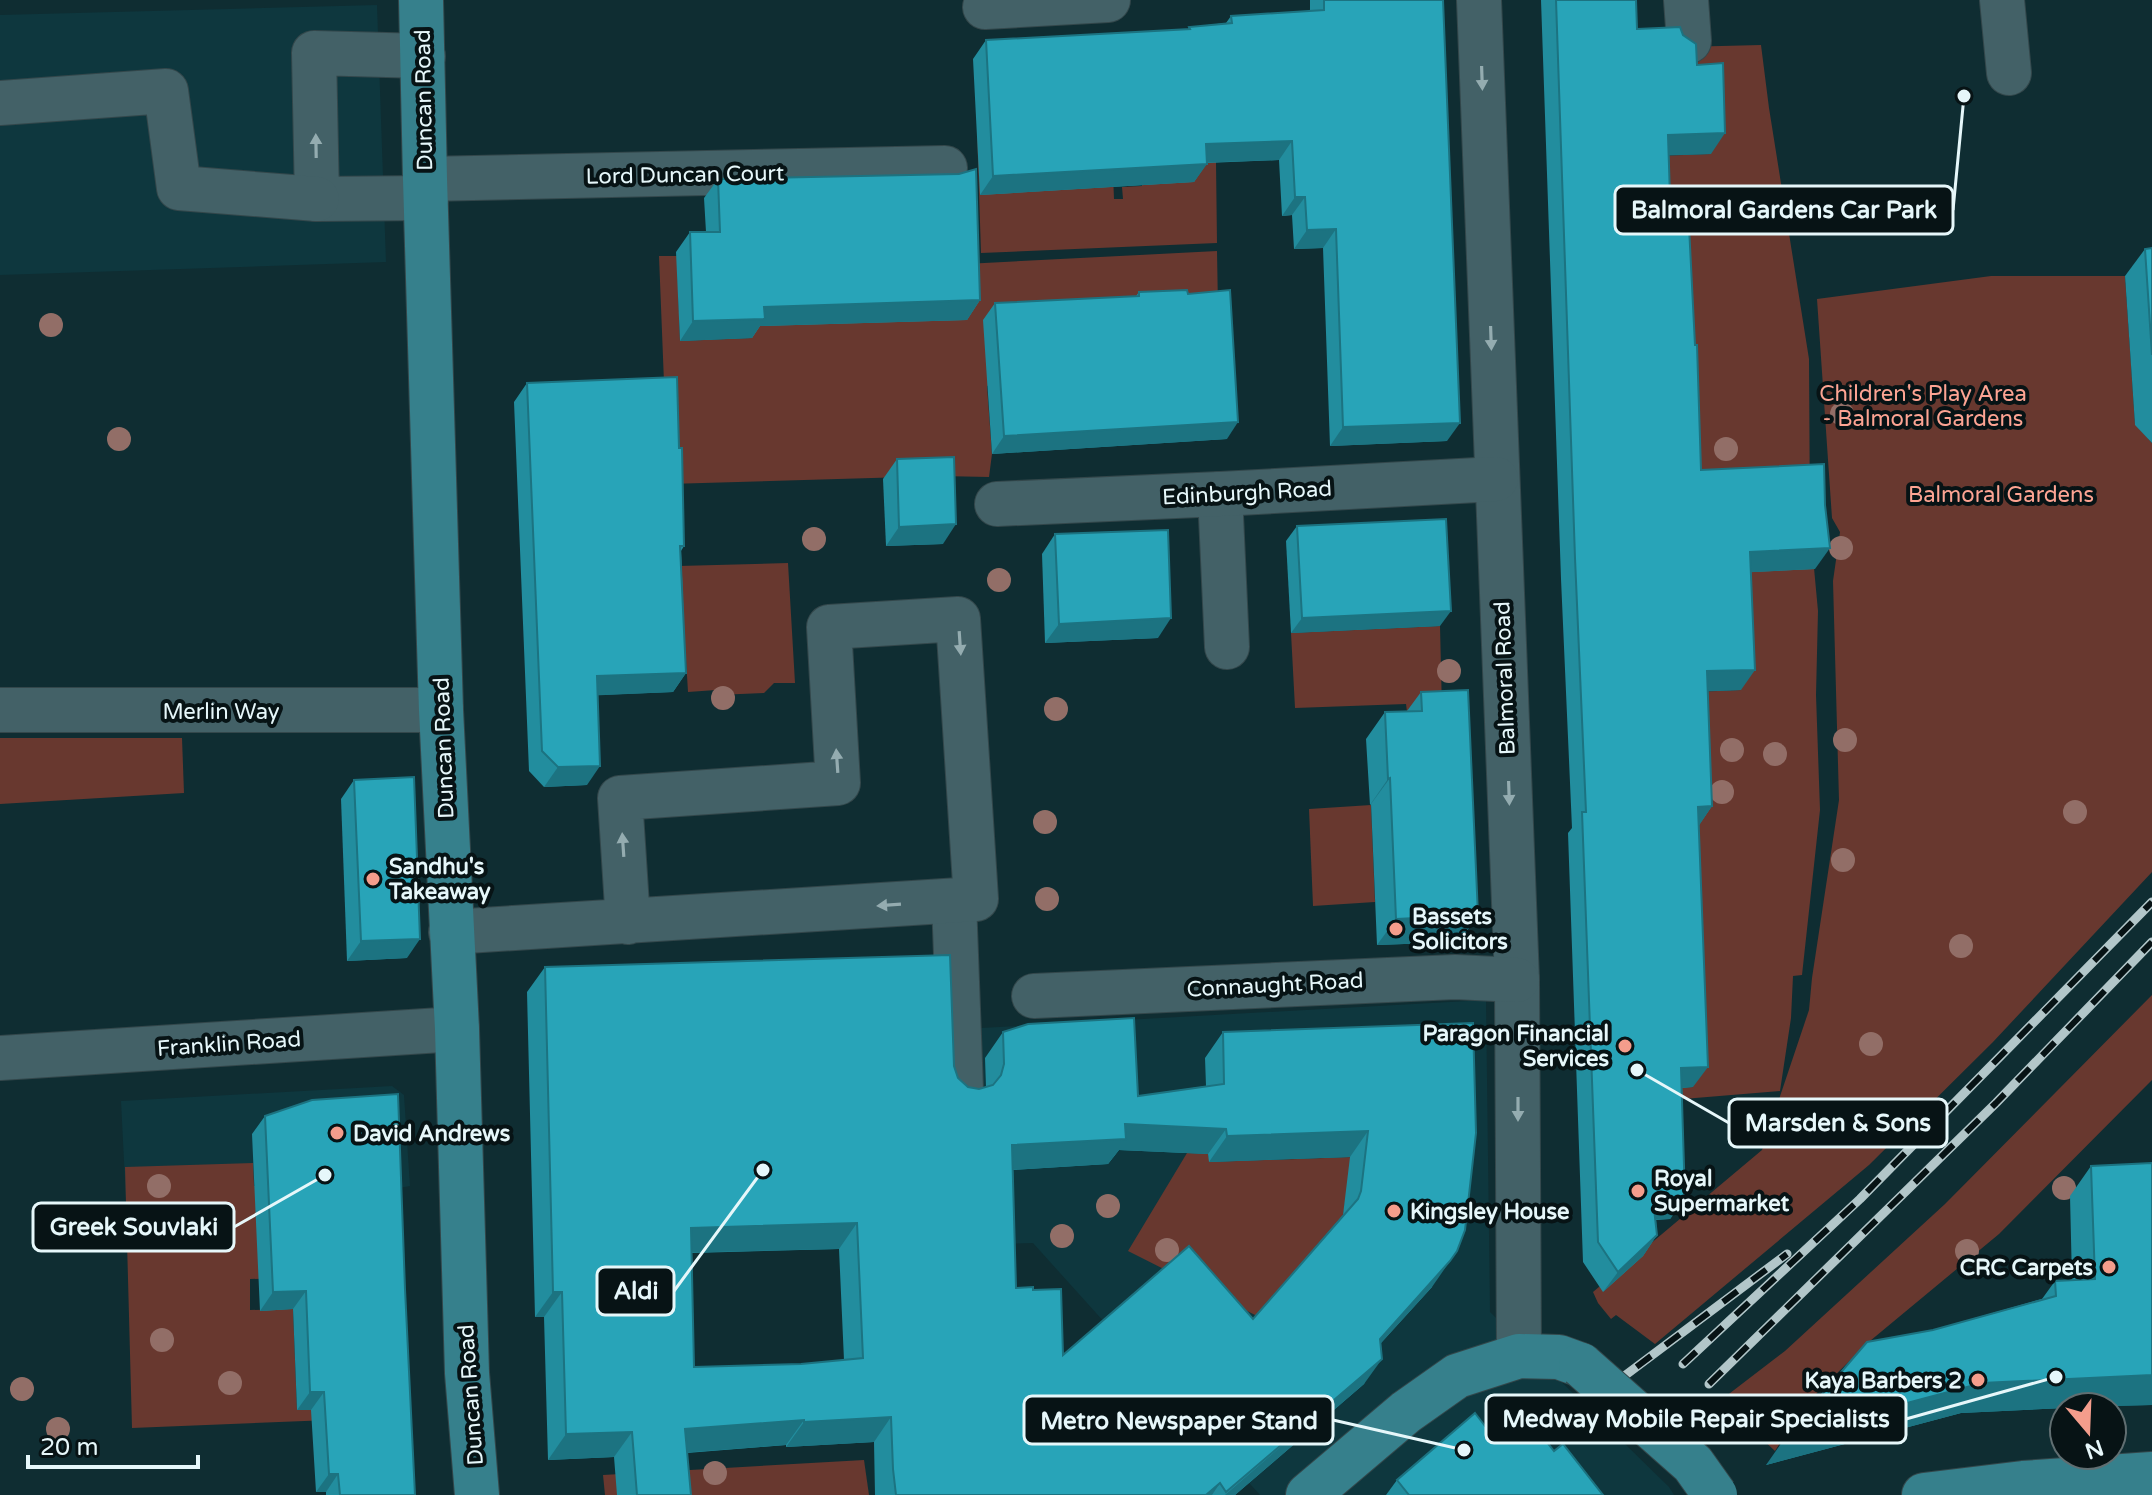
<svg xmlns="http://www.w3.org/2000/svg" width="2152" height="1495" font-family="'Varela Round',sans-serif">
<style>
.built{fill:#0e373e}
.green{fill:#68382f}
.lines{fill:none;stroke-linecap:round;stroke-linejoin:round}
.minor-casing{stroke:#33474b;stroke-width:46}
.major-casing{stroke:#33474b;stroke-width:46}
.minor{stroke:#436167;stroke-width:44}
.major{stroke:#36808c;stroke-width:44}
.rail-casing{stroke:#b2c6c9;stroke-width:9}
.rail{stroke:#071315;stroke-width:6;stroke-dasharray:18;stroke-linecap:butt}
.major-bridge-casing{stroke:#33474b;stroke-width:46;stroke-linecap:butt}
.major-bridge{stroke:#36808c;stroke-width:44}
.tree{fill:#926e67}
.wall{fill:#228d9e;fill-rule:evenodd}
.shaded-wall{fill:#1c7381}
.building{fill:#28a4b8;stroke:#1c7381;stroke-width:2;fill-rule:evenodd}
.oneway{fill:#94acb0}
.poi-dot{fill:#f49d8c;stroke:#071315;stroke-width:3}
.labels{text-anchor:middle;stroke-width:8;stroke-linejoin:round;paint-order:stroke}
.street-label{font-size:22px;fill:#e6f7fa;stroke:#071315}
.park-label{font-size:22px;fill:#fda493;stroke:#071315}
.poi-label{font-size:22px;font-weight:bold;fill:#e6f7fa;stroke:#071315;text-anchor:start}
.leader{fill:none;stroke:#e6f7fa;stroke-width:3}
.callout-dot{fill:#e6f7fa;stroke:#071315;stroke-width:3}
.callout{fill:#071315;stroke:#e6f7fa;stroke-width:3}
.callout-label{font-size:24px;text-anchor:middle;font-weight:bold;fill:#e6f7fa}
</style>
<rect width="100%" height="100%" fill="#0f2d32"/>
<g class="built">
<polygon points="377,5 386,262 0,275 0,15"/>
<polygon points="1486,1000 1490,1312 1669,1487 1674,1495 1260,1495 1033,1243 534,1257 944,1030"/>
<polygon points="392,1086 404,1095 410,1186 388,1190 126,1201 121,1101"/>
</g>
<g class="green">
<polygon points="1761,45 1769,108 1809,359 1810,525 1818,611 1816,695 1820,810 1802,975 1793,976 1791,1018 1780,1091 1659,1101 1650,1090 1693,1087 1693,692 1741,690 1629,157 1710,154 1681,47"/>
<polygon points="1139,121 1193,163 1216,162 1217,243 981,253 977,130 996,129 1004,193 1038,191 1111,122 1114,199 1123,199 1122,187 1142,186"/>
<polygon points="1217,251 1218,307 987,386 992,454 989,477 940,476 668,484 659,256 677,256 680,341 751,338 751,327 965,264"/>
<polygon points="1991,276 2125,276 2135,424 2152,443 2152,872 1993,1042 1869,1165 1655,1344 1616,1315 1611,1319 1598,1303 1593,1292 1762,1150 1809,1010 1812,978 1839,800 1833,581 1840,532 1832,518 1817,299"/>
<polygon points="788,563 795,683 774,683 764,693 717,695 716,690 688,692 686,659 636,661 640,567"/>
<polygon points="1440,626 1442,710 1407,712 1406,704 1295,708 1291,633"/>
<polygon points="0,738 182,738 184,793 0,804"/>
<polygon points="1371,805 1375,902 1313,906 1309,809"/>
<polygon points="2152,995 2152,1080 1999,1234 1870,1341 1830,1380 1801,1409 1775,1451 1721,1400 1785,1351 1945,1204"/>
<polygon points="1187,1153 1208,1154 1210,1162 1352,1157 1343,1216 1265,1320 1128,1251"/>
<polygon points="253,1163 254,1186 321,1184 323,1277 250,1279 250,1310 293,1309 297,1410 329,1409 330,1420 132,1428 125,1167"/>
<polygon points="864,1460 869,1495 605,1495 603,1475"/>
</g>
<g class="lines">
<g class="minor-casing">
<g id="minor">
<polyline points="1479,0 1517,980 1519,1356"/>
<polyline points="1686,0 1689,41"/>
<polyline points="2002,0 2009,73"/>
<polyline points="985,7 1108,0"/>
<polyline points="423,56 314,53 317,199 426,198"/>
<polyline points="0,103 166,91 179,188 317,199"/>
<polyline points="425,179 945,168"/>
<polyline points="1220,494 1227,647"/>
<polyline points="997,504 1220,494 1496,479"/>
<polyline points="0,710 441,710"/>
<polyline points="954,901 961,1090"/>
<polyline points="451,932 976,899 958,619 829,627 838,783 620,798 628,922"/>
<polyline points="1034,996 1455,977 1517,980"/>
<polyline points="0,1058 457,1029"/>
</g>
</g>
<g class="major-casing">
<g id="major">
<polyline points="421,0 425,179 441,710 457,1029 467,1373 477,1495"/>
<polyline points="1308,1495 1406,1412 1457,1376 1519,1356 1559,1357 1581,1365"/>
<polyline points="1924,1495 2023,1483 2152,1474"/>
</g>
</g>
<use href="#minor" class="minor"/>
<use href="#major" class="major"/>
<g class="rail-casing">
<g id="rail">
<polyline points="1683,1364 1860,1199 2152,902"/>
<polyline points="1709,1384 1996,1103 2152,942"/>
<polyline points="1579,1410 1787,1254"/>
</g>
</g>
<use href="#rail" class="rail"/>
<g class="major-bridge-casing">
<polyline id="major-bridge" points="1581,1365 1693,1464 1715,1495"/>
</g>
<use href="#major-bridge" class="major-bridge"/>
</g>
<g class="tree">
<circle cx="51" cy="325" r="12"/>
<circle cx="1842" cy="414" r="12"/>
<circle cx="119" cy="439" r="12"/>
<circle cx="1726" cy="449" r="12"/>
<circle cx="814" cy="539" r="12"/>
<circle cx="1841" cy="548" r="12"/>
<circle cx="999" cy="580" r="12"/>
<circle cx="1449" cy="671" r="12"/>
<circle cx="723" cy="698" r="12"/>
<circle cx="1056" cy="709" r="12"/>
<circle cx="1845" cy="740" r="12"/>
<circle cx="1732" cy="750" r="12"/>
<circle cx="1775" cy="754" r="12"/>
<circle cx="1722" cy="792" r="12"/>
<circle cx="2075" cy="812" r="12"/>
<circle cx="1045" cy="822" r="12"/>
<circle cx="1843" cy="860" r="12"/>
<circle cx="1047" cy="899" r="12"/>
<circle cx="1961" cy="946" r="12"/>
<circle cx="1871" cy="1044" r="12"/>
<circle cx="159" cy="1186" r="12"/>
<circle cx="2064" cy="1188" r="12"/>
<circle cx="1108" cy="1206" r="12"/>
<circle cx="1062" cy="1236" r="12"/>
<circle cx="1167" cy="1250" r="12"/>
<circle cx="1967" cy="1251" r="12"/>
<circle cx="162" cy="1340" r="12"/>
<circle cx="230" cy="1383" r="12"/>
<circle cx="22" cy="1389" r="12"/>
<circle cx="58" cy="1429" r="12"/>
<circle cx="715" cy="1473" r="12"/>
</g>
<g class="wall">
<polygon points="1310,0 1443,0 1447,441 1330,446 1323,248 1294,249 1292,215 1282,216 1279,160 1207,163 1194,182 980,195 973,59 986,40 1188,29 1189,27 1226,23 1231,16 1310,11"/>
<polygon points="1541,0 1636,0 1637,29 1697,65 1711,154 1669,155 1671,227 1701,470 1815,569 1751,572 1741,690 1708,691 1712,806 1699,825 1693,1087 1682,1088 1685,1199 1670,1219 1656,1220 1657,1235 1643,1256 1603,1292 1583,1262 1568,833 1572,828 1561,579"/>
<polygon points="718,179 980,300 967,320 760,326 752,338 680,341 676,252 690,232 706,232 704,198"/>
<polygon points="2152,248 2152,443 2135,425 2125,276 2145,249"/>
<polygon points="1139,292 1188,294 1227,439 992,454 983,320 995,303 1136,296"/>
<polygon points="527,383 679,448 684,546 681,551 686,673 673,692 598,695 587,785 544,787 529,771 514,402"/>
<polygon points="897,459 943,544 886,546 883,479"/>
<polygon points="1297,526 1440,626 1291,633 1286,541"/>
<polygon points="1055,534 1158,638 1045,643 1042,554"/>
<polygon points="1421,692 1478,915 1459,942 1377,945 1371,804 1370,805 1366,739 1385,712 1407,711"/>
<polygon points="354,780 407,958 347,961 341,799"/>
<path d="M545 967 954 1066 958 1078 968 1087 979 1089 986 1087 985 1058 1003 1032 1138 1096 1206 1086 1205 1058 1223 1032 1473 1023 1432 1287 1380 1344 1364 1384 1235 1495H875L874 1442 786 1447V1445L687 1453 691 1495H617L614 1457 548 1460 544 1317H535L527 992ZM1119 1150 1208 1154 1209 1162 1350 1157 1343 1215 1253 1319 1063 1355 1033 1290 1016 1288 1013 1170 1108 1164ZM839 1249 844 1360 801 1364 694 1367 692 1253Z"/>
<polygon points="265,1116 405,1289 415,1495 326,1495 326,1492 316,1492 311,1410 297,1410 293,1309 260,1311 252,1134"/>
<polygon points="2152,1163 2152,1405 2064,1407 2064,1408 1961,1413 1766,1465 1933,1330 2042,1299 2055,1281 2072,1280 2070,1196 2091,1166"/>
<polygon points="1485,1426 1554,1451 1603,1495 1386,1495 1397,1480"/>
</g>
<g class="shaded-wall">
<polygon points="1725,133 1711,154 1654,156 1668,135"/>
<polygon points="1292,141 1279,160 1193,163 1206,144"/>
<polygon points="1207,164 1194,182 980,195 993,176"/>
<polygon points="1295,197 1305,197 1292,215 1282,216"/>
<polygon points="1336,229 1323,248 1294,249 1307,230"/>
<polygon points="980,300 967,320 760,326 752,338 680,341 693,321 764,307"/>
<polygon points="1238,422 1227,439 992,454 1004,436"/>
<polygon points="1460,423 1447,441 1330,446 1343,427"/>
<polygon points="956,524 943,544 886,546 899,527"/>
<polygon points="1830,548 1815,569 1735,573 1750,552"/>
<polygon points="1451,611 1440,626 1291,633 1302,618"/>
<polygon points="1171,618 1158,638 1045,643 1059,624"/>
<polygon points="1755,670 1741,690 1692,692 1707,671"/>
<polygon points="686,673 673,692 583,696 597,676"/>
<polygon points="600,766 587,785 544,787 558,767"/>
<polygon points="1390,778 1371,804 1370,805 1388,779"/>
<polygon points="1712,806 1698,827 1698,807"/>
<polygon points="1478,915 1459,942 1377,945 1396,919"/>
<polygon points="420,939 407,958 347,961 361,941"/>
<polygon points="1708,1067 1693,1087 1667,1089 1681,1068"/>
<polygon points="1125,1124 1226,1129 1208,1154 1119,1150 1108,1164 994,1171 1012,1145"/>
<polygon points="1368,1131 1350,1157 1209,1162 1227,1136"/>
<polygon points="1685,1199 1670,1219 1638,1220 1653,1200"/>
<polygon points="857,1223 839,1249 674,1253 691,1228"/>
<polygon points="1657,1235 1643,1256 1603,1292 1618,1272"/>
<polygon points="1450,1261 1432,1287 1362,1364 1380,1339"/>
<polygon points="306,1291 293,1309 260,1311 273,1292"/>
<polygon points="553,1292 562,1292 544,1317 535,1317"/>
<polygon points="1382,1359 1364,1384 1235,1495 1225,1495"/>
<polygon points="2152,1375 2152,1405 2064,1407 2064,1408 1961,1413 1766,1465 1787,1435 1982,1383"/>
<polygon points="310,1392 324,1392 311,1410 297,1410"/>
<polygon points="891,1417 874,1442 786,1447 804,1422"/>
<polygon points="804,1420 786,1445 667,1454 685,1429"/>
<polygon points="632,1432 614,1457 548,1460 566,1434"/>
<polygon points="329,1474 338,1474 326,1492 316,1492"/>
<polygon points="1220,1483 1212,1495 1206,1495"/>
</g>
<g class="building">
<polygon points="1324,0 1443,0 1460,423 1343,427 1336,229 1307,230 1305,197 1295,197 1292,141 1206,144 1207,164 993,176 986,40 1190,29 1189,27 1232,23 1231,16 1324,10"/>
<polygon points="1556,0 1636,0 1637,29 1680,27 1683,35 1696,44 1697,65 1723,63 1725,133 1668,135 1671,227 1689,226 1695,345 1697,345 1701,470 1824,464 1825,505 1830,548 1750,552 1755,670 1707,671 1712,806 1698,807 1708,1067 1681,1068 1685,1199 1653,1200 1657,1235 1618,1272 1598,1242 1582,812 1586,812 1575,558"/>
<polygon points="976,169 980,300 764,307 765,319 693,321 690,232 720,232 718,179 959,174"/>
<polygon points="2152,248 2152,355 2145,249"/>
<polygon points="1187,290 1188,294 1230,290 1238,422 1004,436 995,303 1139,296 1139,292"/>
<polygon points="677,377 679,448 682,448 684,546 680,546 686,673 597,676 600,766 558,767 542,751 527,383"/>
<polygon points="954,457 956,524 899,527 897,459"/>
<polygon points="1446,519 1451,611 1302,618 1297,526"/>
<polygon points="1168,530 1171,618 1059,624 1055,534"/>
<polygon points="1468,690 1478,915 1396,919 1390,778 1388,779 1385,712 1422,711 1421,692"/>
<polygon points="414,777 420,939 361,941 354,780"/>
<path d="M950 955 954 1066 958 1078 968 1087 979 1089 993 1085 1001 1075 1004 1064 1003 1032 1028 1024 1134 1018 1138 1096 1224 1084 1223 1032 1473 1023 1476 1133 1465 1230 1457 1251 1450 1261 1380 1339 1382 1359 1226 1492 1220 1483 1206 1495H896L893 1469 891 1417 804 1422V1420L685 1429 691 1495H637L632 1432 566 1434 562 1292H553L545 967ZM1125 1124 1226 1129 1227 1136 1368 1131 1361 1191 1358 1199 1253 1319 1189 1246 1063 1355 1061 1289 1033 1290V1287L1016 1288 1012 1145 1126 1139ZM857 1223 863 1358 801 1364 694 1367 691 1228Z"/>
<polygon points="398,1094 405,1289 415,1495 340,1495 338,1474 329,1474 324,1392 310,1392 306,1291 273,1292 265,1116 312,1100"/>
<polygon points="2152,1163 2152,1375 1982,1383 1787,1435 1867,1342 1933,1330 2056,1296 2055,1281 2095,1279 2091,1166"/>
<polygon points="1475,1413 1485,1426 1527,1417 1554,1451 1563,1444 1603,1495 1409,1495 1397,1480"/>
</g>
<defs><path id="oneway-solid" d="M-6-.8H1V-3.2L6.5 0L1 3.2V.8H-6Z" transform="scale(2)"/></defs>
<g class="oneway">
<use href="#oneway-solid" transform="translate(1482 78) rotate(88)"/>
<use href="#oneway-solid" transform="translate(316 146) rotate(-91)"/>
<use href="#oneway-solid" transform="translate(1491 338) rotate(88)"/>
<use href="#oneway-solid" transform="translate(960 643) rotate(86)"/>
<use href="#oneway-solid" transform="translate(837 761) rotate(-94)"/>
<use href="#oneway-solid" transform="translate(1509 793) rotate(88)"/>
<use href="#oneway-solid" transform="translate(623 845) rotate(-94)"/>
<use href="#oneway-solid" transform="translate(889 905) rotate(176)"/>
<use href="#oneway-solid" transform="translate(1518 1109) rotate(90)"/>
</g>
<g class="poi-dot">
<circle cx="373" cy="879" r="8"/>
<circle cx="1396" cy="929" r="8"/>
<circle cx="1625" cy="1046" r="8"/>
<circle cx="337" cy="1133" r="8"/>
<circle cx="1638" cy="1191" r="8"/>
<circle cx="1394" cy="1211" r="8"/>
<circle cx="2109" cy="1267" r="8"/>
<circle cx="1978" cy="1380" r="8"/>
</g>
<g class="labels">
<g class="street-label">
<text transform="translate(423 100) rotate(-91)" y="8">Duncan Road</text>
<text transform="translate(685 174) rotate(-1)" y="8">Lord Duncan Court</text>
<text transform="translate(1247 492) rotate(-3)" y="8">Edinburgh Road</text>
<text transform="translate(1504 678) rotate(-92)" y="8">Balmoral Road</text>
<text x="221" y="719">Merlin Way</text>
<text transform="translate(443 748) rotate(-92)" y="8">Duncan Road</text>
<text transform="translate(1275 984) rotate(-3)" y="8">Connaught Road</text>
<text transform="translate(229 1043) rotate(-4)" y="8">Franklin Road</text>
<text transform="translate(470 1395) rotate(-94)" y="8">Duncan Road</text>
</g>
<g class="park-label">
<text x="1923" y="401">Children's Play Area<tspan x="1923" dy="25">- Balmoral Gardens</tspan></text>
<text x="2001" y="502">Balmoral Gardens</text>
</g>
<g class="poi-label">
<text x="389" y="874">Sandhu's<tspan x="389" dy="25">Takeaway</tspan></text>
<text x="1412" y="924">Bassets<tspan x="1412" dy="25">Solicitors</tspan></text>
<text x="1609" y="1041" text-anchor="end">Paragon Financial<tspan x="1609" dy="25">Services</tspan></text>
<text x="353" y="1141">David Andrews</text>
<text x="1654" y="1186">Royal<tspan x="1654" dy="25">Supermarket</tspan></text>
<text x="1410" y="1219">Kingsley House</text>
<text x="2093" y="1275" text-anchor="end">CRC Carpets</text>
<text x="1962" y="1388" text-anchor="end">Kaya Barbers 2</text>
</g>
</g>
<path class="leader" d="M1964 96L1953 210M1637 1070L1729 1123M325 1175L234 1227M763 1170L674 1291M2056 1377L1906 1419M1464 1450L1333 1420"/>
<g class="callout-dot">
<circle cx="1964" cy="96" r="8"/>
<circle cx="1637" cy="1070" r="8"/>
<circle cx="325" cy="1175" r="8"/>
<circle cx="763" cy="1170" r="8"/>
<circle cx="2056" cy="1377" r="8"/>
<circle cx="1464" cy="1450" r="8"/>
</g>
<g class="callout">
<rect x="1615" y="186" width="338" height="48" rx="8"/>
<rect x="1729" y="1099" width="218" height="48" rx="8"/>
<rect x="33" y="1203" width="201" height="48" rx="8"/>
<rect x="597" y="1267" width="77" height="48" rx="8"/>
<rect x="1486" y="1395" width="420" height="48" rx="8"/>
<rect x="1024" y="1396" width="309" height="48" rx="8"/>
</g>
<g class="callout-label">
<text x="1784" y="218">Balmoral Gardens Car Park</text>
<text x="1838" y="1131">Marsden &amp; Sons</text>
<text x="134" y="1235">Greek Souvlaki</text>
<text x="636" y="1299">Aldi</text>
<text x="1696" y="1427">Medway Mobile Repair Specialists</text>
<text x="1179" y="1429">Metro Newspaper Stand</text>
</g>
<g transform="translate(2088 1431) rotate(161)"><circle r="38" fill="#071315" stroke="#606e71" stroke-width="2"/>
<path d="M0-6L14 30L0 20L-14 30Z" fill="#f49d8c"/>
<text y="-12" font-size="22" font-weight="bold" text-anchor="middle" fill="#e6f7fa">N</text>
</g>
<path d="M28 1455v12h170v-12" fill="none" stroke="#e6f7fa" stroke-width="4"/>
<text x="40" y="1455" font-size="24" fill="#e6f7fa" stroke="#071315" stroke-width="6" paint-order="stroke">20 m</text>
</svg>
